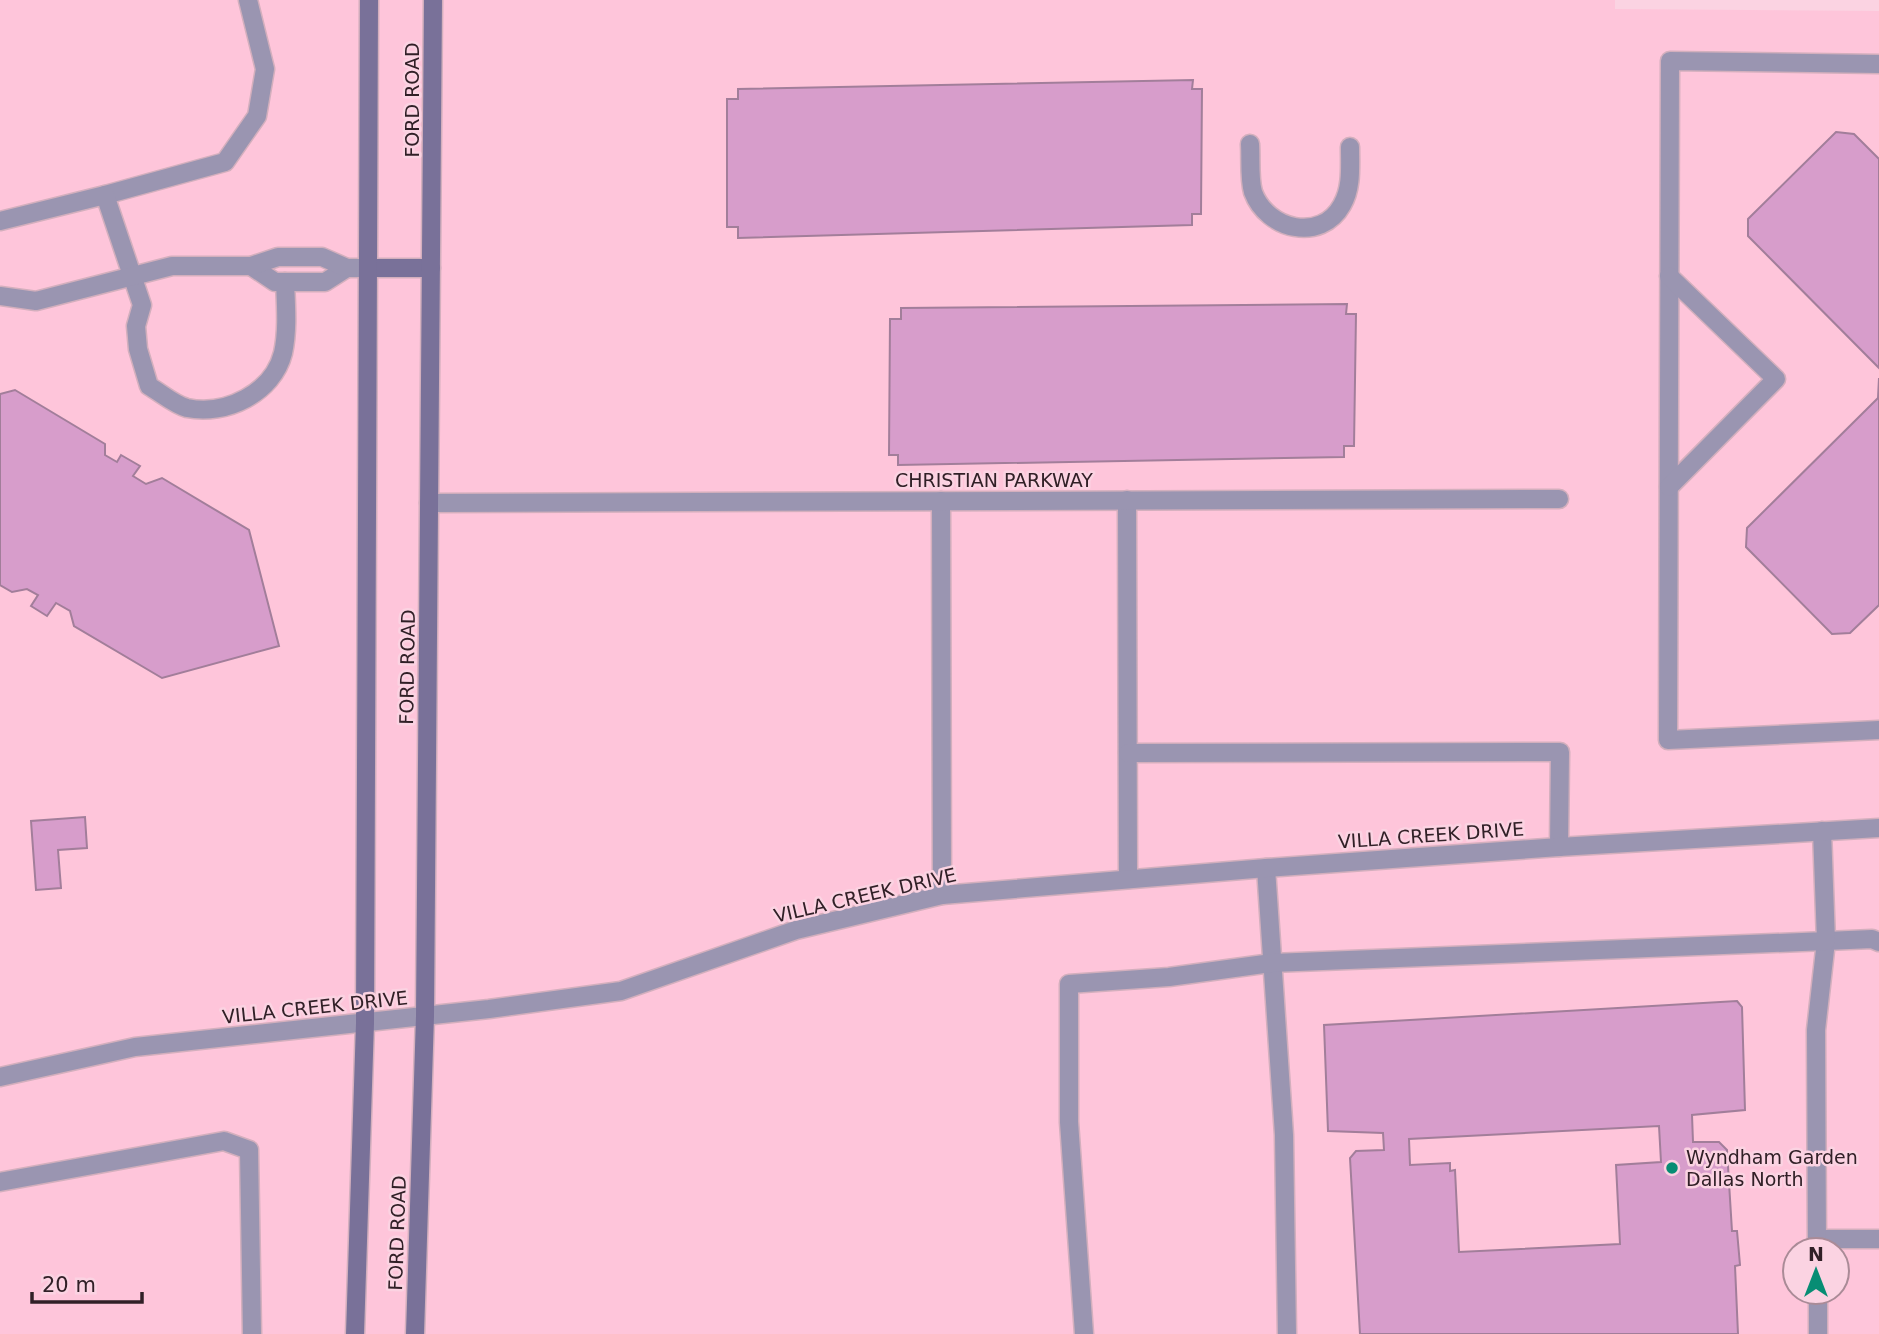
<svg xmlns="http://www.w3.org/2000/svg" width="1879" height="1334" font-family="'DejaVu Sans',sans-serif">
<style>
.built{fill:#fec5da;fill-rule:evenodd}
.building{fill:#d79dcb;stroke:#a27e9a;stroke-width:2;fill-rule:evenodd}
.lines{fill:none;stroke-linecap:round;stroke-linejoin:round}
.lane-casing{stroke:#d3afbd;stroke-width:21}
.street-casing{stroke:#d3afbd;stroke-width:21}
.secondary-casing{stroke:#d3afbd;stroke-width:21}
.lane{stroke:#9a95b1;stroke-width:18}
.street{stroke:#9a95b1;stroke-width:18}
.secondary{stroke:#797199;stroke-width:18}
.poi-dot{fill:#078d74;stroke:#fbd3e2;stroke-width:2.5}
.labels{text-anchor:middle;stroke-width:5;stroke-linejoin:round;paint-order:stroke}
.street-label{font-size:19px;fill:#312027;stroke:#fbd3e2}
.poi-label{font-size:19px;fill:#312027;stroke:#fbd3e2;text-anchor:start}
</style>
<rect width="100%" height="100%" fill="#fbd3e2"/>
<path class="built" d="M0 0H1615V9L1879 11V1334H0ZM1795 1250H1837V1292H1795Z"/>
<g class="building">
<polygon points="1193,80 1192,89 1202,89 1201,214 1192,214 1192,225 738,238 738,227 727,227 727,99 738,99 738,89"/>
<polygon points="1836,132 1854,134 1879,159 1879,368 1748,236 1748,219"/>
<polygon points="1347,304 1346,314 1356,314 1354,446 1344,446 1344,457 898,465 898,455 889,455 890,319 901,319 901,308"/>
<polygon points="1879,378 1879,605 1850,633 1832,634 1746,547 1747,528 1878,398"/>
<polygon points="15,390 105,444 105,455 117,462 121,455 140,466 133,476 146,484 162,478 249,530 279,646 162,678 74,626 70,611 56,603 47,616 31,606 38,595 27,589 12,592 0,585 0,394"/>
<polygon points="85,817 87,848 58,850 61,888 36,890 31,821"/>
<path d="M1737 1001 1742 1007 1745 1110 1692 1115 1693 1142H1719L1727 1150 1732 1231H1737L1740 1265 1735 1266 1738 1334H1360L1350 1158 1356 1151 1384 1150 1383 1133 1328 1131 1324 1025ZM1659 1126 1661 1162 1616 1165 1620 1244 1459 1252 1455 1170 1450 1171V1163L1410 1165 1409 1139Z"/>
</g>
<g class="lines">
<g class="lane-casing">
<g id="lane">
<polyline points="1879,64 1670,61 1668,740 1879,730"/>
<path d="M1250 144C1251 159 1249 178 1253 192 1267 230 1321 243 1342 205 1352 188 1350 167 1350 147"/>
<polyline points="105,195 225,162 257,116 265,69 248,0"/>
<path d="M0 221 105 195 142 305 136 326 138 349 149 386C161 393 175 405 187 408 226 416 273 393 283 353 288 330 286 306 285 282"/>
<polyline points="251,266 275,282 325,282 347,268"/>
<polyline points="0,296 36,301 172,266 251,266 278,257 322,257 347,268 368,268"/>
<polyline points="1669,487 1776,379 1669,276"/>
<polyline points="1127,500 1128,879"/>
<polyline points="941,501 942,895"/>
<polyline points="429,503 1559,499"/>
<polyline points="1128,753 1560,752 1559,847"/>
<polyline points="1266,868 1284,1135 1287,1334"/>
<polyline points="0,1182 224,1141 249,1150 252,1334"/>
<polyline points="1817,1239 1879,1239"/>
<polyline points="1817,1250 1816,1030 1826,941 1872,939 1879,942"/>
<polyline points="1818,1292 1818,1334"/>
<polyline points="1084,1334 1069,1122 1069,984 1169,977 1272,963 1826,941 1822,831"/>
</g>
</g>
<g class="street-casing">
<polyline id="street" points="0,1077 135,1047 489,1009 621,991 796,930 942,895 1266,868 1559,847 1879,828"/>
</g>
<g class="secondary-casing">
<g id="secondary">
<polyline points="368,268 431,268"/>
<polyline points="355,1334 365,1023 369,0"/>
<polyline points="415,1334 425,1016 433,0"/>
</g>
</g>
<use href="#lane" class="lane"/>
<use href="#street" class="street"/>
<use href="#secondary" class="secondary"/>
</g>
<circle class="poi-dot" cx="1672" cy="1168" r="7"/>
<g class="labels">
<g class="street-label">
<text transform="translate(412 100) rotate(-90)" y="7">FORD ROAD</text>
<text x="994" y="487">CHRISTIAN PARKWAY</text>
<text transform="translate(407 667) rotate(-89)" y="7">FORD ROAD</text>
<text transform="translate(1431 835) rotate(-4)" y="7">VILLA CREEK DRIVE</text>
<text transform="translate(865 895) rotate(-13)" y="7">VILLA CREEK DRIVE</text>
<text transform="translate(315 1007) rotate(-6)" y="7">VILLA CREEK DRIVE</text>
<text transform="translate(397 1233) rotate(-88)" y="7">FORD ROAD</text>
</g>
<g class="poi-label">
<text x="1686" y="1164">Wyndham Garden<tspan x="1686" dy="22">Dallas North</tspan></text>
</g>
</g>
<g transform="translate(1816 1271)"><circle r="33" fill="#fbd3e2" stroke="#aa8b97" stroke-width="2"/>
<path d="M0-5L12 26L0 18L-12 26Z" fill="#078d74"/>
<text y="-10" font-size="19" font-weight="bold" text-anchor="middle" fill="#312027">N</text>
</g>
<path d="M32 1292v10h110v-10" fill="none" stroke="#312027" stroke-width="3.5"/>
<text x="42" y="1292" font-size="21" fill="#312027" stroke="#fbd3e2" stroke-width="5" paint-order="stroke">20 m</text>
</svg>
